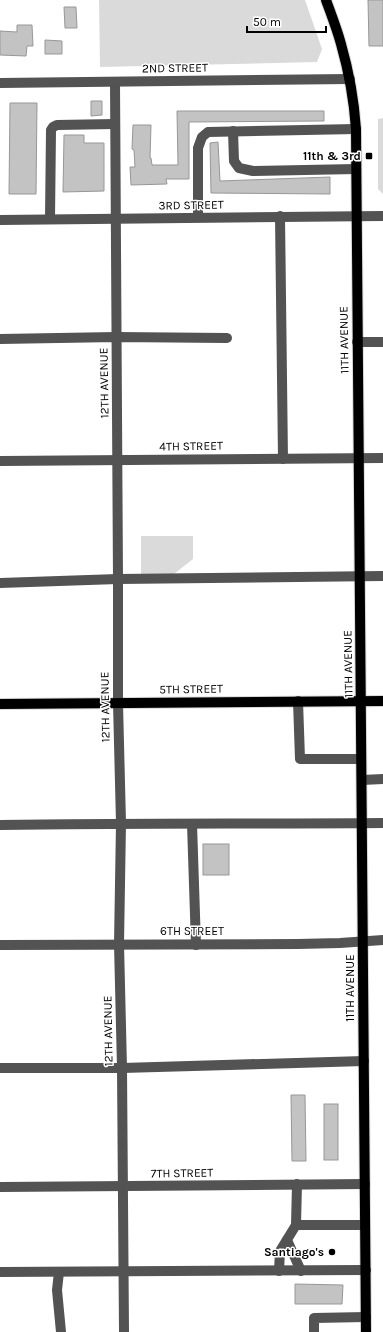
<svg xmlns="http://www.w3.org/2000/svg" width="383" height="1332" font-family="Karla,sans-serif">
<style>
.green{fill:#dadada}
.building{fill:#c3c3c3;stroke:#979797}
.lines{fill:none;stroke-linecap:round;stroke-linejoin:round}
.major-casing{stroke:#dbdbdb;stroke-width:12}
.minor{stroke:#535353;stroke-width:10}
.major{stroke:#000;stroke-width:10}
.poi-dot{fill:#000;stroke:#fff;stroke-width:1.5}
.labels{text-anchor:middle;stroke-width:3;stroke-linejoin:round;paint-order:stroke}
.street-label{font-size:12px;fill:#000;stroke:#fff}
.poi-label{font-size:12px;font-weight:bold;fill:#000;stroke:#fff;text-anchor:end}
</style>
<rect width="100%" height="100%" fill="#fff"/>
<g class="green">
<polygon points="99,0 305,0 322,49 317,62 100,67"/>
<polygon points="383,118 383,194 378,189 378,119"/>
<polygon points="141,536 193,536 193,559 174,574 141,575"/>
</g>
<g class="building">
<polygon points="368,0 383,0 383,46 369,46"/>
<polygon points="64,7 76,7 77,28 65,28"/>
<polygon points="17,25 32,25 33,46 27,46 26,56 0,55 0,31 17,32"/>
<polygon points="45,40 62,41 62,54 45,54"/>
<polygon points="91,101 102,101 102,115 91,116"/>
<polygon points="10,103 37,103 36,194 9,194"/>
<polygon points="177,111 324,111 324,121 189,122 189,179 166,179 167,184 131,185 130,167 135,167 134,150 132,149 133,125 151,125 150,158 151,158 152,165 178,165"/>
<polygon points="64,135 84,135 84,143 104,143 104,191 63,192"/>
<polygon points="218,142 220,181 330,177 330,194 211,193 210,143"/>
<rect x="203" y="844" width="26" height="31"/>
<polygon points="291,1095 305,1095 306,1161 292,1161"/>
<rect x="324" y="1104" width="14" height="56"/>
<polygon points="295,1284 343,1285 342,1304 295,1304"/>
</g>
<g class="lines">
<g class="major-casing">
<g id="major">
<path d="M326 0C331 14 337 29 341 44 349 72 354 100 356 129L366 1332"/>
<polyline points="0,704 383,701"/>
</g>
</g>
<g class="minor">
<polyline points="115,82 118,579 118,703 121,823 119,944 122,1068 124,1332"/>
<polyline points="0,83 350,79"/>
<polyline points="233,131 234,161 239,168 253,171 356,169"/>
<polyline points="280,216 283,459"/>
<polyline points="198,217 198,148 202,137 208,132 356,129"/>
<polyline points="50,219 51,130 53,127 57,125 115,124"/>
<polyline points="0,220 383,216"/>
<polyline points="0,339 116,337 227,338"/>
<polyline points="357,342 383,342"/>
<polyline points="0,461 383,458"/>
<polyline points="0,583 118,579 383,576"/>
<polyline points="298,701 300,759 361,759"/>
<polyline points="362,780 383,779"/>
<polyline points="192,824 196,945"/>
<path d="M0 825C128 823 255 824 383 823"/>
<polyline points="0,945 298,944 340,943 383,940"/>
<polyline points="0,1068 122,1068 364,1061"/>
<polyline points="297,1184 296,1225 365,1225"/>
<polyline points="0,1187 365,1184"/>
<polyline points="287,1240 301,1271"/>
<polyline points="279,1271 280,1251 296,1225"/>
<polyline points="0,1272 366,1270"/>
<polyline points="59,1272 57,1290 61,1332"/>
<polyline points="314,1332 314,1318 366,1317"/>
</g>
<use href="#major" class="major"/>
</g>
<g class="poi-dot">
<rect x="365" y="152" width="8" height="8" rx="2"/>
<circle cx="332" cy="1252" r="4"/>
</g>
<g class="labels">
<g class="street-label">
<text transform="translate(175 68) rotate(-1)" y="4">2ND STREET</text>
<text transform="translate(191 205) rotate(-1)" y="4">3RD STREET</text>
<text transform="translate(344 340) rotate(-91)" y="4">11TH AVENUE</text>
<text transform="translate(104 383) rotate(-91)" y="4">12TH AVENUE</text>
<text transform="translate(191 446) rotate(-1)" y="4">4TH STREET</text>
<text transform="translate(348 664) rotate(-91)" y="4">11TH AVENUE</text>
<text transform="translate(191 689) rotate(-1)" y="4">5TH STREET</text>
<text transform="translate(105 707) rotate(-91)" y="4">12TH AVENUE</text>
<text x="192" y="935">6TH STREET</text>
<text transform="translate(350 988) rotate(-90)" y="4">11TH AVENUE</text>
<text transform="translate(108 1031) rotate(-91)" y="4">12TH AVENUE</text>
<text transform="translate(182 1173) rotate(-1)" y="4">7TH STREET</text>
</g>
<g class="poi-label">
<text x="361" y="160">11th &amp; 3rd</text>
<text x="324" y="1256">Santiago's</text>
</g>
</g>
<path d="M247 26v6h79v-6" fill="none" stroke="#000000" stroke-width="2"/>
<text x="253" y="26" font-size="12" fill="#000000" stroke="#ffffff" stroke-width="3" paint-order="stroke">50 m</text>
</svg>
